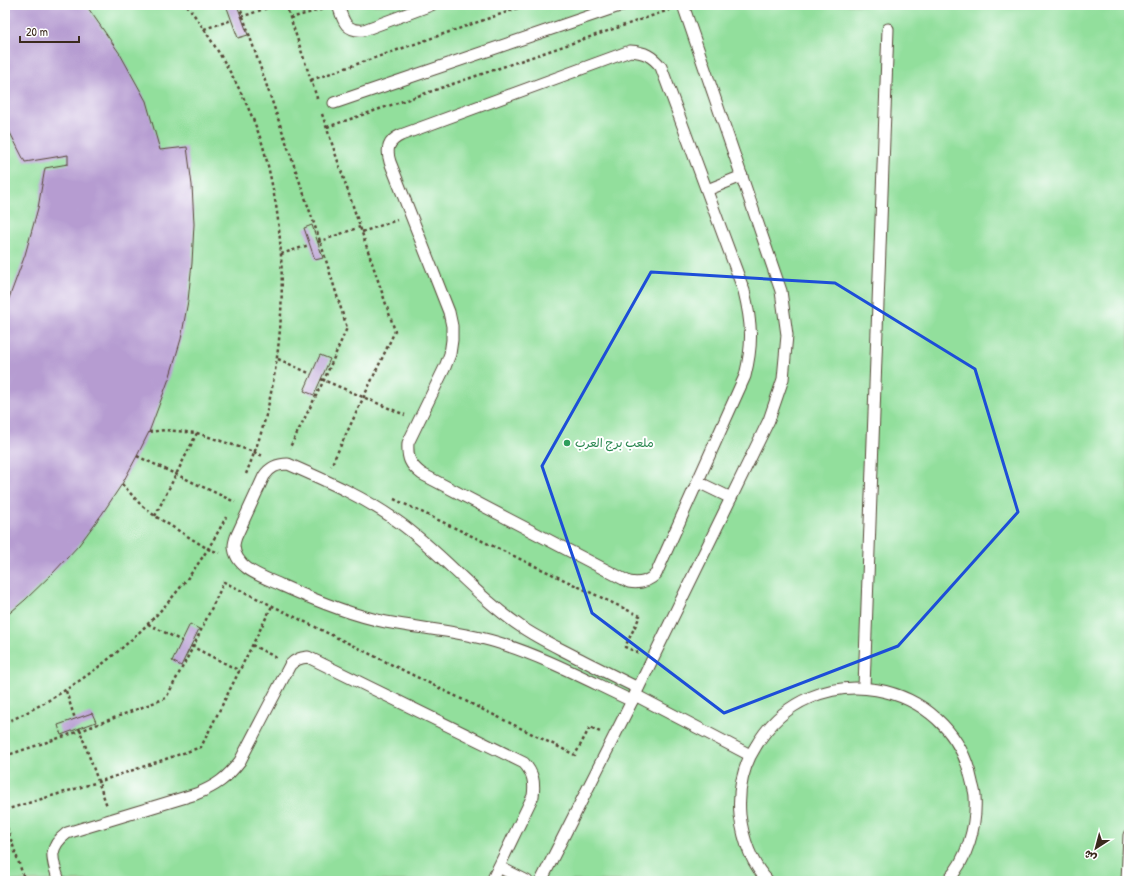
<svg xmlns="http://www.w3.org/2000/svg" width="1134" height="886" font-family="'Patrick Hand','Playpen Sans Arabic',sans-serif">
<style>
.green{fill:#92df9c;stroke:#66845d}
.building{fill:#b69cd1}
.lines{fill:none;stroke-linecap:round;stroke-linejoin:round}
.lane-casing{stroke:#554536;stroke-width:13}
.path{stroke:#554536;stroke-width:2.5;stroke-dasharray:3 3;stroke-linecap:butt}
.lane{stroke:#fff;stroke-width:11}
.marked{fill:none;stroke:#1d4ed8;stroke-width:3;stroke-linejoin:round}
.leisure-dot{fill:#2e9e5b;stroke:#fff;stroke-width:1.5}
.labels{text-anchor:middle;stroke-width:4;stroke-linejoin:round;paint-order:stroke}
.leisure-label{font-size:12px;fill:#27864d;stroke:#fff;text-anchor:start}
</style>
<rect width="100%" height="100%" fill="#fff"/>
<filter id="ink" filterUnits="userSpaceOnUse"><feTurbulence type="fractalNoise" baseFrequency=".025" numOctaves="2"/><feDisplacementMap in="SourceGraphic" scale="8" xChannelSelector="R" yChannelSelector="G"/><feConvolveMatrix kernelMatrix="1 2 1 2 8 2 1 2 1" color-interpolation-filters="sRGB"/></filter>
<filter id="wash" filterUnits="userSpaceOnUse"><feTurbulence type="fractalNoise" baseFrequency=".012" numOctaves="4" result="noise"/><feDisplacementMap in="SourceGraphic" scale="16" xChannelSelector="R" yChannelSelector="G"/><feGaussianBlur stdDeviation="0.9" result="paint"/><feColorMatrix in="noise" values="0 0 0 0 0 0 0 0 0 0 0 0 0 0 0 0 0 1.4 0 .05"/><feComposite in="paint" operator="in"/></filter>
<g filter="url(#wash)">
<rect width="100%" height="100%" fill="#e8e0bc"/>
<rect class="green" x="5" y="5" width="1124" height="876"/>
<g id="blocks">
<g class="building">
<polygon points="5,5 86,5 120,54 146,101 160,150 187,147 192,185 194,224 192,263 188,301 181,339 170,376 149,432 137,456 122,484 102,514 79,545 53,573 25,600 5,617 5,309 25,255 38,208 45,168 68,164 68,155 25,162 5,123"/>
<polygon points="226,5 237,5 248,35 238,38"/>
<polygon points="312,225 323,258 315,260 304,228"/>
<polygon points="320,355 330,359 314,395 304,391"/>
<polygon points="190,624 199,629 181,666 172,661"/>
<polygon points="92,713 96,722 61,735 58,725"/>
</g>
</g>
</g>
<g filter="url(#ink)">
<use href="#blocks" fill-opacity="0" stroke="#554536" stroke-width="1"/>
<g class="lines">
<g class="lane-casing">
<g id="lane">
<path d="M338 5C343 20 345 32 364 30L431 5"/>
<path d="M630 51C645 52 652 56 661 67L744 291C752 324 753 344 745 376L656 574C648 582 640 584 629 582L422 474C410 465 407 458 408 443L445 367 450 354 452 340V326L449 312 390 162C386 149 388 141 401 135Z"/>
<polyline points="334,103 622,5"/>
<polyline points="707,190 742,176"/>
<polyline points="698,482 731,498"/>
<polyline points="864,687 888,29"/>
<polyline points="635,695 750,755"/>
<path d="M632 701C587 680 543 656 496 642 460 631 423 629 386 622 350 615 314 600 281 585 264 577 235 569 234 546 234 543 235 540 236 537L264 476C270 467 277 464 288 464 327 481 366 498 400 523 443 554 476 596 520 626 537 638 557 647 576 657 596 667 617 678 638 688"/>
<polyline points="499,867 527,881"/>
<path d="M59 881C52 860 47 848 67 833L196 794C216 786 227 778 240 761L290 665C296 659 300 658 308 657L524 763C533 773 535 782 533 796L492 881"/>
<polyline points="541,881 632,701 769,420 783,379 787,335 781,291 683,5"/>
<path d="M768 881C751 863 743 839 740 815 738 791 743 766 756 746 810 653 951 677 972 782 973 787 975 792 975 797 977 825 967 861 947 881"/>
<polyline points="1127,881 1129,835"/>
</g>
</g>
<g class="path">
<path d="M187 5C218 48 245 93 262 143 268 163 272 184 276 205 286 273 283 344 267 411 262 433 254 454 246 474"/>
<polyline points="239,5 320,241 347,328 324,380 290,447 291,448"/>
<polyline points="286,5 318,101"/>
<polyline points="241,17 276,5"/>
<polyline points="290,18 324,9"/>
<polyline points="204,29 232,20"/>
<polyline points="311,80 527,5"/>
<polyline points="322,114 395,331 331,466"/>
<polyline points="327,127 669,10"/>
<polyline points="362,232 397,220"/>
<polyline points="318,242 360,227"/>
<polyline points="281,254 309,245"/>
<polyline points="278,359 311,374"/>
<polyline points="321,379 405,415"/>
<polyline points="149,432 165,430 197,433 254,452 263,456"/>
<polyline points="137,456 235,502"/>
<polyline points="122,484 141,505 155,516 208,549 220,553"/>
<polyline points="394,499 640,616 625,647 639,653"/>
<polyline points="155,516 197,433"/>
<polyline points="148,624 182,641"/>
<polyline points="252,645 277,658"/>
<polyline points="191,646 240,671"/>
<polyline points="66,691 75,719"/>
<path d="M5 723C98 680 179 609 226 517"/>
<polyline points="79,728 107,806"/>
<polyline points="5,756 80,731 166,698 193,647 224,582 575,755 590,727 600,732"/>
<polyline points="5,810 98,782 201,747 272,606"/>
<polyline points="5,822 25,881"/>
</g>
<use href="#lane" class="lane"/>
</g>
</g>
<path class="marked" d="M651 272 835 283 975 369 1018 512 898 646 724 713 592 613 542 466Z"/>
<circle class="leisure-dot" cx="567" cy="443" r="4"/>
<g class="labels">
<g class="leisure-label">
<text x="575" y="447">ملعب برج العرب</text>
</g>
</g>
<rect width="1134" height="886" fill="none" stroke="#fff" stroke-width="20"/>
<g transform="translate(1096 848) rotate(216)" stroke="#ffffff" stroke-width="3" paint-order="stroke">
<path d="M0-3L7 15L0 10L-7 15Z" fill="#3b2a1e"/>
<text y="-6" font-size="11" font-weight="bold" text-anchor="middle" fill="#3b2a1e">ش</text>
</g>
<path d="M20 36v6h59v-6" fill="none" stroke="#3b2a1e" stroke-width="2"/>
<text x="26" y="36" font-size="12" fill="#3b2a1e" stroke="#ffffff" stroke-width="3" paint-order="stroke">20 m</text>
</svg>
